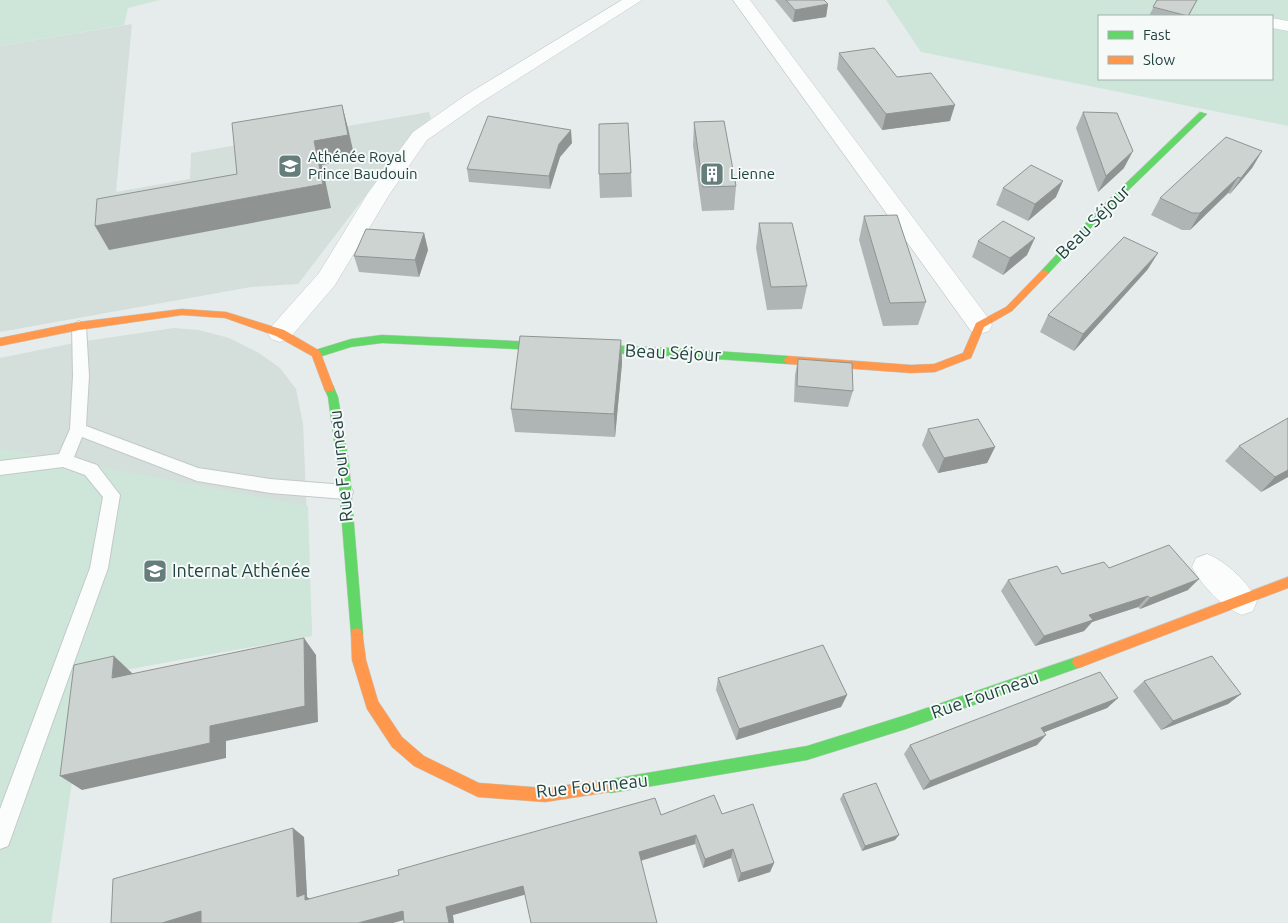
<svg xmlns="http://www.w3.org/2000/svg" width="1288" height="923" font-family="Ubuntu,sans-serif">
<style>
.built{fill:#d4dedb}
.green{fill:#cee6da;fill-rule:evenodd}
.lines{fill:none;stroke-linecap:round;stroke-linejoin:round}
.lane-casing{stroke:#c3c9c8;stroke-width:2}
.street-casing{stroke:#c3c9c8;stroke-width:1}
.fast-casing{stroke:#c1cac8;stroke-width:1}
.slow-casing{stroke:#c1cac8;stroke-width:1}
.lane{fill:#fbfcfc;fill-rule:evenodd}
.street{fill:#fbfcfc;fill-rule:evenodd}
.fast{fill:#63d668;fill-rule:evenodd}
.slow{fill:#ff974d;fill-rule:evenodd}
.wall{fill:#afb5b4}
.shaded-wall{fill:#8f9492}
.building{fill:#ccd3d1;stroke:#8f9492}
.labels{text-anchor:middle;stroke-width:4;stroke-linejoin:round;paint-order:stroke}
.far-poi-label{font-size:15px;fill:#21423f;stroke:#f5faf9;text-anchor:start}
.street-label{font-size:18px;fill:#21423f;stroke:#f5faf9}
.poi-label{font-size:18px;fill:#21423f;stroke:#f5faf9;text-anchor:start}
</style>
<rect width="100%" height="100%" fill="#e6eceb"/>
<g class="built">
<polygon points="132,24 116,192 190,179 191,153 429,112 431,118 409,139 298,284 251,287 0,332 0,46"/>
<polygon points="174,328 199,330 229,338 259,353 280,368 296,389 303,424 312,636 96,675 86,685 51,923 0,923 0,358 79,342"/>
</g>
<g class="green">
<polygon points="0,0 160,0 128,8 124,25 0,46"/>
<path d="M886 0H1288V126L921 52ZM1099 16H1272V79H1099Z"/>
<polygon points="6,449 308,506 312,636 96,675 86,686 51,923 0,923 0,450"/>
</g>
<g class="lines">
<g class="lane-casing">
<polygon id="lane" points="79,321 86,326 89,376 86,426 198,468 270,479 345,485 351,487 353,492 351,497 345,499 270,493 197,481 82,437 74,457 97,465 120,495 108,568 11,838 8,846 0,849 0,809 90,568 103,497 85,475 63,467 0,475 0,461 59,454 70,429 73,376 72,326"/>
</g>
<g class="street-casing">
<g id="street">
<polygon points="622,0 642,0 480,103 427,140 389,195 335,285 289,339 280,342 271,339 268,333 271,327 319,273 368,193 413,132 466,95"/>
<polygon points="733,0 750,0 989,319 992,325 989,331 980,334 971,331"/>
<polygon points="1272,18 1288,21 1288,31 1272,28"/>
<path d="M1207 554C1226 561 1249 583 1257 601L1253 611 1242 615C1223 608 1201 585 1192 567L1196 558Z"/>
</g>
</g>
<g class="fast-casing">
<g id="fast">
<polygon points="1200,112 1207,114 1104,214 1047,275 1041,275 1041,271 1098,210"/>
<polygon points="382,335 671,348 788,356 793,360 788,364 671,356 382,343 351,347 316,358 311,354 312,351 351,339"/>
<polygon points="329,384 333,385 338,397 349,463 363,634 362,638 357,640 352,638 351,634 337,463 328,397 324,388"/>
<polygon points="1079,656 1084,658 1086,662 1084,666 906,729 807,760 611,793 606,791 604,786 606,781 611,779 807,746 906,715"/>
</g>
</g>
<g class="slow-casing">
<g id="slow">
<polygon points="1044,270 1049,273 1047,275 1012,311 984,327 971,358 935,372 911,373 788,364 783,360 788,356 911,365 934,364 963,353 976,323 1006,307 1041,271"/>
<polygon points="182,309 226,312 284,330 320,351 334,388 333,391 325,391 312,356 276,336 225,318 182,315 79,330 0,346 0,338 79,322"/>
<polygon points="1288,577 1288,588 1079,668 1074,666 1072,662 1074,658"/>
<polygon points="357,628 362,630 366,660 378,701 402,737 424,756 479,783 545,788 611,779 616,781 618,786 616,791 545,802 478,797 414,766 392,747 367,709 352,660 351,634 352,630"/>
</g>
</g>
<use href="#lane" class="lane"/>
<use href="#street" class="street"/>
<use href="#fast" class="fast"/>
<use href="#slow" class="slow"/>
</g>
<g class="wall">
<polygon points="775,0 824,0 828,4 826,17 793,22"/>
<polygon points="1157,0 1197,0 1189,16 1149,16"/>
<polygon points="839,53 950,121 882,130 837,69"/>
<polygon points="1083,112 1124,168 1098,192 1076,128"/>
<polygon points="694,122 736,186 734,210 702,211 693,146"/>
<polygon points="572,143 560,157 550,189 469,182 467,169"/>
<polygon points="1262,151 1252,168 1230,194 1228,193 1190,230 1182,230 1151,215 1160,198"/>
<polygon points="631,173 632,197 600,198 599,174"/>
<polygon points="1003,188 1056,197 1028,221 996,205"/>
<polygon points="864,216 926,302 918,325 883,326 859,240"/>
<polygon points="759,223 807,286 802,309 767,310 756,248"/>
<polygon points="424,233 428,250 419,277 359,272 354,256"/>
<polygon points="978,241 1027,255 1003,275 972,257"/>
<polygon points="1148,269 1074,351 1040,332 1048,315"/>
<polygon points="621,340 622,363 615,437 515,432 511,409"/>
<polygon points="798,359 853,391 848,407 794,402 795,375"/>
<polygon points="1288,418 1288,477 1261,492 1225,461 1239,446"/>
<polygon points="928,429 995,447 987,463 938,473 922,445"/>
<polygon points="1109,568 1188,590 1140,609 1138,607 1092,622 1084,631 1035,646 1001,591 1008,580"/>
<polygon points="718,678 847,695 841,707 736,740 716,690"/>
<polygon points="1144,681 1241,694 1228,704 1161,730 1133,691"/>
<polygon points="1118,698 1107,708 1044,732 1037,745 923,790 904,754 910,745"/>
<polygon points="843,794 895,840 862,851 840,799"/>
<polygon points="722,814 774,863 770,872 738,882 731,858 703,868 695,844 641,861 453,915 404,920 111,923 304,837 307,897 310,899 661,815"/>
</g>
<g class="shaded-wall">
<polygon points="828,4 826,17 793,22 795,10"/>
<polygon points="342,105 348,128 355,159 322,165 331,208 109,250 95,226 323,184 314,141"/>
<polygon points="955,105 950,121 882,130 886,114"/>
<polygon points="571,130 572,143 560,157 550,189 549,176 559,144"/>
<polygon points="1133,151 1124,168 1098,192 1106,176"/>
<polygon points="1262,151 1252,168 1230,194 1241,178"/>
<polygon points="1238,177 1228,193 1190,230 1200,213"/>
<polygon points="1063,181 1056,197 1028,221 1035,204"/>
<polygon points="424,233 428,250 419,277 415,260"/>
<polygon points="1035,238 1027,255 1003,275 1010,258"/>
<polygon points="1158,253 1148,269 1074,351 1083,334"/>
<polygon points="621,340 622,363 615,437 614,414"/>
<polygon points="995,447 987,463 938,473 944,458"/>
<polygon points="1288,470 1288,477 1261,492 1275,477"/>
<polygon points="1199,579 1188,590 1140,609 1150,598"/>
<polygon points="1148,596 1138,607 1092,622 1084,631 1035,646 1044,636 1089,615"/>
<polygon points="304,638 316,655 318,722 226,741 226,758 82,790 60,776 210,726"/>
<polygon points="114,656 132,673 131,694 112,678"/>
<polygon points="1241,694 1228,704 1161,730 1173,721"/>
<polygon points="847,695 841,707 736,740 739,729"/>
<polygon points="1118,698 1107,708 1032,737 1041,728"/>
<polygon points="1046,735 1037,745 923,790 930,781"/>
<polygon points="293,828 304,837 307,897 315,903 316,908 297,897"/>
<polygon points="696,835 695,844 639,861 639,852"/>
<polygon points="899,835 895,840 862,851 865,846"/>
<polygon points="733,849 731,858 703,868 705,859"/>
<polygon points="774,863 770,872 738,882 741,873"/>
<polygon points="523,886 527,894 453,915 454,923 449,923 446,907"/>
<polygon points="201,911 201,923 162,923"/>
<polygon points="403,911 411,918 393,923 358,923"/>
</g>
<g class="building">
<polygon points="786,0 824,0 828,4 795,10"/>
<polygon points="1157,0 1197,0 1188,16 1153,7"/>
<polygon points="874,48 897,77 931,73 955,105 886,114 839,53"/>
<polygon points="342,105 348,135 314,141 323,184 95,226 97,199 237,174 232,123"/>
<polygon points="1083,112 1117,113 1133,151 1106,176"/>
<polygon points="488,116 571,130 559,144 549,176 467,169"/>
<polygon points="724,121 736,186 703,187 694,122"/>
<polygon points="628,123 631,173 599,174 599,124"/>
<polygon points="1226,137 1262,151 1241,178 1238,177 1200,213 1192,213 1160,198"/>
<polygon points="1031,165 1063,181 1035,204 1003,188"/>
<polygon points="897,215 926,302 890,303 864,216"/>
<polygon points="1003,221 1035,238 1010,258 978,241"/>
<polygon points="759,223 792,223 807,286 771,287"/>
<polygon points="366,229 424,233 415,260 354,256"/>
<polygon points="1124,237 1158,253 1083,334 1048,315"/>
<polygon points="520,336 621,340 614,414 511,409"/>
<polygon points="798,359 852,363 853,391 797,386"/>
<polygon points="1288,418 1288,470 1275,477 1239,446"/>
<polygon points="978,419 995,447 944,458 928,429"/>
<polygon points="1169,545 1199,579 1150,598 1148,596 1089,615 1093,620 1044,636 1008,580 1057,566 1062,574 1104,562 1109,568"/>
<polygon points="304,638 305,706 210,726 210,743 60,776 74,665 114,656 112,678"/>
<polygon points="823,645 847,695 739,729 718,678"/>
<polygon points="1212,656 1241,694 1173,721 1144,681"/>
<polygon points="1100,672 1118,698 1041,728 1046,735 930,781 910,745"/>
<polygon points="876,783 899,835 865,846 843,794"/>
<polygon points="714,795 722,814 753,804 774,863 741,873 733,849 705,859 696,835 639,852 657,923 531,923 523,886 446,907 449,923 404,923 403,911 358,923 201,923 201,911 162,923 111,923 113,879 293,828 297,897 305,894 305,900 399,875 398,870 440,858 655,798 661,815"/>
</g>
<defs>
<g id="school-square" transform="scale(1.25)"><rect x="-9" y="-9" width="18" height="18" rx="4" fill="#667e7b" stroke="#f5faf9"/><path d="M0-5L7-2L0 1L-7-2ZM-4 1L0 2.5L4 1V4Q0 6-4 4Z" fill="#fff"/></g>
<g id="building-square" transform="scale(1.25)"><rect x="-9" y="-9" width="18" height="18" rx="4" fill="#667e7b" stroke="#f5faf9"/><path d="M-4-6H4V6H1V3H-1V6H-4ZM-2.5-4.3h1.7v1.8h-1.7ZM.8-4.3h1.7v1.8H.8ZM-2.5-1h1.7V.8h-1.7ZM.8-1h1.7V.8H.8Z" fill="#fff"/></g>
</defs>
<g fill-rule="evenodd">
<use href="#school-square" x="290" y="166"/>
<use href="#building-square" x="712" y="174"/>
<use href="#school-square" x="155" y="571"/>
</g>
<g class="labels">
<g class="far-poi-label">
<text x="308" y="162">Athénée Royal<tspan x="308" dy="17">Prince Baudouin</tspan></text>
<text x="730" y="179">Lienne</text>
</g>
<g class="street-label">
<text transform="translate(1093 222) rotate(-45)" y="6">Beau Séjour</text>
<text transform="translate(673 353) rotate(3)" y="6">Beau Séjour</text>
<text transform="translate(341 466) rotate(-96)" y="6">Rue Fourneau</text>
<text transform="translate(985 695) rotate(-19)" y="6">Rue Fourneau</text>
<text transform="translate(592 786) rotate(-6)" y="6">Rue Fourneau</text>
</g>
<g class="poi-label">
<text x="172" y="577">Internat Athénée</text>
</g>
</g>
<rect x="1098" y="15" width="175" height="65" fill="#f5faf9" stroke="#a0b0af"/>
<rect x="1108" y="31" width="25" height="8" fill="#63d668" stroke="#a0b0af"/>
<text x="1143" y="40" font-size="15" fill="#21423f">Fast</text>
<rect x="1108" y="56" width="25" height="8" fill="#ff974d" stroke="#a0b0af"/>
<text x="1143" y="65" font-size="15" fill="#21423f">Slow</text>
</svg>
